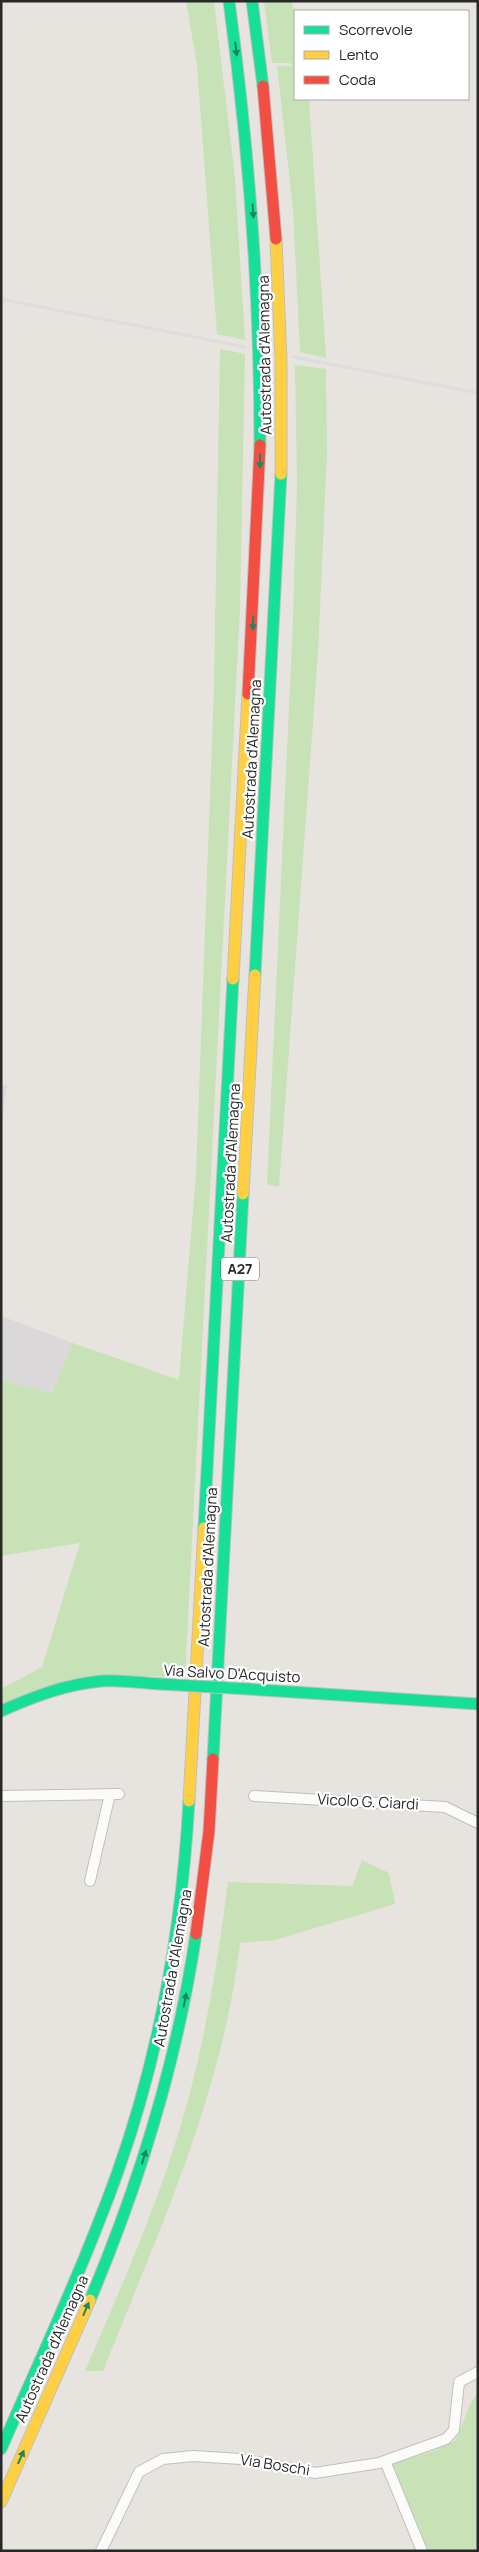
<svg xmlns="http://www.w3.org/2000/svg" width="479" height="2552" font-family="Manrope,sans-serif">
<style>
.industrial{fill:#dbd8da}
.green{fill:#c7e2b6}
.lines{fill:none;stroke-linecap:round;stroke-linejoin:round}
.street-casing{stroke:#c0bfc0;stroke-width:12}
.fast-casing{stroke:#c0bfc0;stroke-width:13}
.slow-casing{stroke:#c0bfc0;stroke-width:13}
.jam-casing{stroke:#c0bfc0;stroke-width:13}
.street{stroke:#fbfbfa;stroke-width:10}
.fast{stroke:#16e098;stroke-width:11}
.slow{stroke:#ffcf43;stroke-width:11}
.jam{stroke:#f24e42;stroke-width:11}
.rail{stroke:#dddcde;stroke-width:3}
.fast-bridge-casing{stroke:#c0bfc0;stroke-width:13;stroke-linecap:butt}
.fast-bridge{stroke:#16e098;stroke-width:11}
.oneway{fill:#1f8460}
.labels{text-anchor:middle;stroke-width:4.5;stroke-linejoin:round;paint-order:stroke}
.shield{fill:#fff;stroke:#686868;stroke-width:1}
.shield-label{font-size:14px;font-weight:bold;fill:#282828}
.street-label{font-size:15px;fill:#282828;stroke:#fff}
</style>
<rect width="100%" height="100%" fill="#e7e3de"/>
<g class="industrial">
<polygon points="1,1084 7,1086 1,1126"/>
<polygon points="1,1316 73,1343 52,1393 1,1380"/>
</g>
<g class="green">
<polygon points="186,1 214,1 235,179 245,340 217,334 197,65"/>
<polygon points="264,1 292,1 295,21 295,66 289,63 272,63"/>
<polygon points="277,66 295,66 295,99 309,99 326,358 300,352 293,209"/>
<polygon points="220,349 245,354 240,608 185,1677 97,1675 1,1706 1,1689 42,1667 80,1543 1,1556 1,1380 52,1393 73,1343 179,1380 196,1174 214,687"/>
<polygon points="295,365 326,369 327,454 318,653 279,1187 267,1184 293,620 297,485"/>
<path d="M362 1860 389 1873 395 1904 275 1940 240 1943C223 2093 158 2233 103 2371H85C119 2292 154 2214 179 2131 204 2050 217 1966 228 1882L352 1886Z"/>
<polygon points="478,2393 478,2551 425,2551 388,2465 434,2451 456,2440 471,2402"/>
</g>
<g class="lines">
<g class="street-casing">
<g id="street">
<polyline points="1,1796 119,1794"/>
<polyline points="254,1796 445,1807 478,1823"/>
<polyline points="90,1881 110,1794"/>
<polyline points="385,2461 422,2551"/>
<polyline points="101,2551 139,2472 163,2459 193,2456 241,2459 315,2473 379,2463 446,2439 454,2430 459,2382 478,2372"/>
</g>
</g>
<g class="fast-casing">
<g id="fast">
<path d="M229 1C249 149 260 296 260 445"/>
<polyline points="252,1 263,86"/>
<polyline points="255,975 281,474"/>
<polyline points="204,1528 233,979"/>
<polyline points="248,1689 478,1704"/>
<path d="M1 1711C33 1697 66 1684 102 1681 121 1680 141 1683 160 1684"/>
<polyline points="213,1759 243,1194"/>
<path d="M90 2300C140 2182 177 2061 196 1934"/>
<path d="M1 2449C41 2358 83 2268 117 2174 159 2056 182 1926 189 1801"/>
</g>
</g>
<g class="slow-casing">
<g id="slow">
<polyline points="276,239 281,362 281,474"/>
<polyline points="233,979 248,694"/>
<polyline points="243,1194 255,975"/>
<polyline points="189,1801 204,1528"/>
<polyline points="1,2502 90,2300"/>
</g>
</g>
<g class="jam-casing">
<g id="jam">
<polyline points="263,86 276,239"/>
<polyline points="248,694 260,445"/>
<polyline points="196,1934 209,1831 213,1759"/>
</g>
</g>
<use href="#street" class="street"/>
<use href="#fast" class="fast"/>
<use href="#slow" class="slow"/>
<use href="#jam" class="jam"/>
<g class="rail">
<polyline points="1,299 245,347"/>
<polyline points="294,357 478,393"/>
</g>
<g class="fast-bridge-casing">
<polyline id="fast-bridge" points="160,1684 248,1689"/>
</g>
<use href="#fast-bridge" class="fast-bridge"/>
</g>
<defs><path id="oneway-solid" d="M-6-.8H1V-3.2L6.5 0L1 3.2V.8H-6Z" transform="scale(1.25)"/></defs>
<g class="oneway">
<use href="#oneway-solid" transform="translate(236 49) rotate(83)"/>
<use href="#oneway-solid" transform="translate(253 211) rotate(87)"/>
<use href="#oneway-solid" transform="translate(260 461) rotate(90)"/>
<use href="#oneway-solid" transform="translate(253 623) rotate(93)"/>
<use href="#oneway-solid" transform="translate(185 2000) rotate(-79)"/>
<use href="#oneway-solid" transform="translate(144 2157) rotate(-73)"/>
<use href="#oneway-solid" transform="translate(86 2309) rotate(-67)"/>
<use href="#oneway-solid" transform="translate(21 2457) rotate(-66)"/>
</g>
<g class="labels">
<rect class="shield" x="221" y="1257.5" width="38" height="23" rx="4"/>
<g class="shield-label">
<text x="240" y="1274">A27</text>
</g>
<g class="street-label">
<text transform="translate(265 355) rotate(-91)" y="5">Autostrada d'Alemagna</text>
<text transform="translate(252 759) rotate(-87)" y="5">Autostrada d'Alemagna</text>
<text transform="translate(231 1163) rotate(-87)" y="5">Autostrada d'Alemagna</text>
<text transform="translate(208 1567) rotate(-87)" y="5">Autostrada d'Alemagna</text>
<text transform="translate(232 1674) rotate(3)" y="5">Via Salvo D'Acquisto</text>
<text transform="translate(368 1802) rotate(3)" y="5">Vicolo G. Ciardi</text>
<text transform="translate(173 1968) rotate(-80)" y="5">Autostrada d'Alemagna</text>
<text transform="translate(52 2349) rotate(-66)" y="5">Autostrada d'Alemagna</text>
<text transform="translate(275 2465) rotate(9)" y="5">Via Boschi</text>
</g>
</g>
<rect width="479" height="2552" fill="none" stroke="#282828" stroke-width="5"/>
<rect x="294" y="10" width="175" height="90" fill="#ffffff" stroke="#a9a9a9"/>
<rect x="304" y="26" width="25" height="8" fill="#16e098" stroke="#a9a9a9"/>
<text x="339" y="35" font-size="15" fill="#282828">Scorrevole</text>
<rect x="304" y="51" width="25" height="8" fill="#ffcf43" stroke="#a9a9a9"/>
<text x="339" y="60" font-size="15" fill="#282828">Lento</text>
<rect x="304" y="76" width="25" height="8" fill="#f24e42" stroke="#a9a9a9"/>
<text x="339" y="85" font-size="15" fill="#282828">Coda</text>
</svg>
